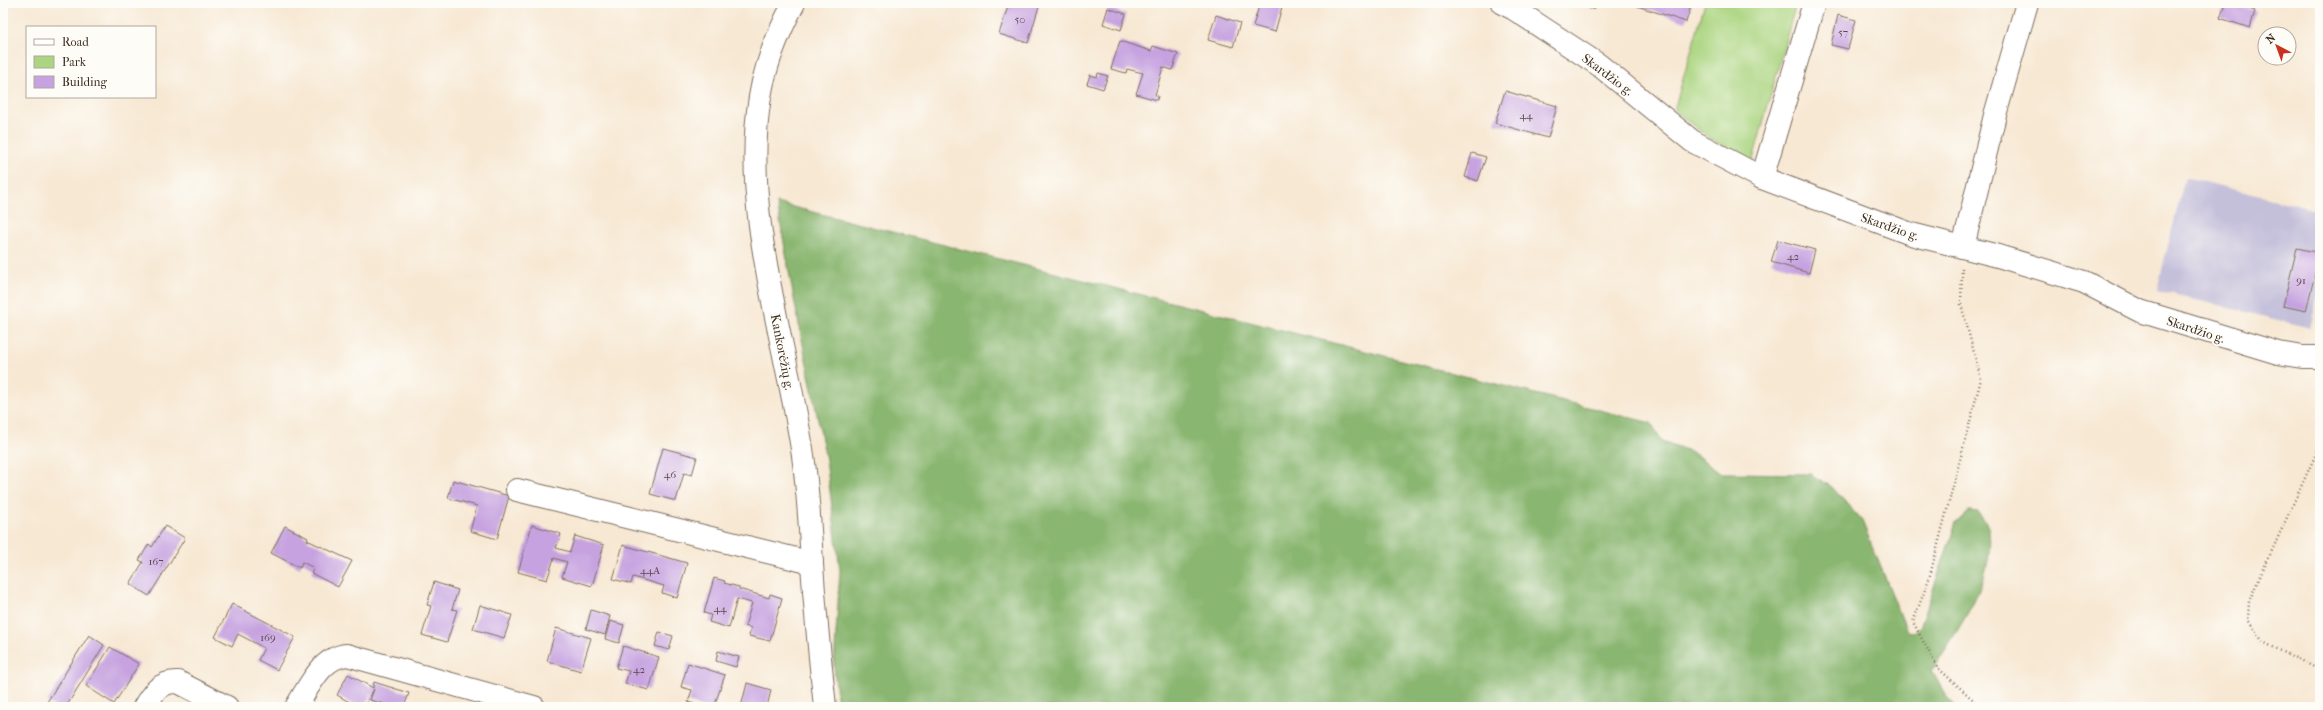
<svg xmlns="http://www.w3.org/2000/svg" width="2323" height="710" font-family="'IM FELL French Canon',serif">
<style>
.industrial{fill:#c5c0da}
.green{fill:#acd581;stroke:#748050}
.forest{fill:#89b66f;stroke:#627046}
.building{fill:#c6a2e0}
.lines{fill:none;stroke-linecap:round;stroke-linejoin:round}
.minor-casing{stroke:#7d6c5d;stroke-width:24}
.path{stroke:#7d6c5d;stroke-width:2.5;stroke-dasharray:1 3;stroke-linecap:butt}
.minor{stroke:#fff;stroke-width:22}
.labels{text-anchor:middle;stroke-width:4;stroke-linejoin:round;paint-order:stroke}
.number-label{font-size:11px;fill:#5e484e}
.street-label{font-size:13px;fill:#3b2a1e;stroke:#fdfcf7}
</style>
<rect width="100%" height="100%" fill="#fdfcf7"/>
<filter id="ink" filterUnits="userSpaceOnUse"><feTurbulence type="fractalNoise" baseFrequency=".025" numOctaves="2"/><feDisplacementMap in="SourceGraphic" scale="8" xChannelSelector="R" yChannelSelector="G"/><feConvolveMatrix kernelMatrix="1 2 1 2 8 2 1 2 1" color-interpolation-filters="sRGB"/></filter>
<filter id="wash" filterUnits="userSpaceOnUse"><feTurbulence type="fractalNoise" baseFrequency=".012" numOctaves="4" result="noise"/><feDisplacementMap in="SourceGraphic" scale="16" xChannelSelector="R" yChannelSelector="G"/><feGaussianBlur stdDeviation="0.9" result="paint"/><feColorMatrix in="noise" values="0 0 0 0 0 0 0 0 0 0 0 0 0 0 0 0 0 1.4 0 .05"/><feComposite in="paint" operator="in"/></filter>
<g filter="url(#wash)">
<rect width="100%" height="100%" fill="#f7e8d3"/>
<polygon class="industrial" points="2185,177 2320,211 2320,287 2310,328 2157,290"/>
<polygon class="green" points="1705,3 1796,3 1752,163 1708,137 1674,110"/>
<path class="forest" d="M777 203 1651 423 1662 441 1692 452 1721 473 1810 474 1832 487 1862 521 1907 631 1914 632 1920 627 1956 523 1969 511 1978 512C1981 517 1988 524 1989 530 1996 582 1956 630 1932 671L1946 696 1957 707H838L834 666 840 570 826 460 793 294Z"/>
<g id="blocks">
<g class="building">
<polygon points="1009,3 1040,3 1028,43 999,34"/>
<polygon points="1251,3 1283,3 1275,32 1253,26 1259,6"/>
<polygon points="1581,3 1599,3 1594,10"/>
<polygon points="1634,3 1692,3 1686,22 1634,5"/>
<polygon points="2225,3 2238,3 2238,5 2255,11 2250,28 2220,18"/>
<polygon points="1108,8 1126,14 1121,30 1103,24"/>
<polygon points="1216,15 1240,23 1233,47 1208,40"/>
<polygon points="1838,15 1856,20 1848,49 1831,45"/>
<polygon points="1120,41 1151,51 1153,46 1178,54 1172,70 1163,67 1155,95 1158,96 1157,100 1136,94 1143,73 1127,69 1126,73 1111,69"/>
<polygon points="1098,73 1108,76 1103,89 1087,84 1090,75 1097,77"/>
<polygon points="1505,91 1557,106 1548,138 1495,123"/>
<polygon points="1472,153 1486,157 1478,181 1465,177"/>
<polygon points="1778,240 1815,250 1809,273 1771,262"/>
<polygon points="2297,248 2320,253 2306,311 2283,306"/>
<polygon points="663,448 697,457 692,475 684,473 676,501 650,494"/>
<polygon points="453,480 509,496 497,539 470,531 477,506 448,498"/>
<polygon points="532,525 561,534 556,548 570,552 575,536 604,545 592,586 562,577 567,562 554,558 547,580 518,572"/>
<polygon points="165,526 185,538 149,596 130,584 143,562 139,560 149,544 152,547"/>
<polygon points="285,526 308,538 307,540 352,561 338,587 311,573 314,568 302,562 300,568 271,553"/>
<polygon points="623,545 687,563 677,598 662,593 664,586 633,577 631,584 613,579"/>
<polygon points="714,578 725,581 724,583 739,587 739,589 769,598 770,594 782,598 770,641 749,636 751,628 745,626 752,603 737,599 729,628 709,622 711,615 704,613"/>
<polygon points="434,582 458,590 452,609 457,610 447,642 422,635 431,606 427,605"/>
<polygon points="232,604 295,637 277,670 258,660 264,648 238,634 232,646 215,637"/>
<polygon points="480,605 512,615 504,638 473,629"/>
<polygon points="591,610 610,616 605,635 586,629"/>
<polygon points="610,621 624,625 619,643 605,639"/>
<polygon points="556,628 591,638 581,671 547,661"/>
<polygon points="659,632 673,636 669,650 655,646"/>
<polygon points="89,635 104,645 66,707 56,707 47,702"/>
<polygon points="623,646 659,657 649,690 625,684 629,671 616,668"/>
<polygon points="110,647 139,664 114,704 86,686"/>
<polygon points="718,651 739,657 736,667 716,661"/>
<polygon points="688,663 725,675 714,707 703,707 688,702 692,690 681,687"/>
<polygon points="348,674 373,688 374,682 409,693 404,707 393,707 370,700 374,689 364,707 358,707 337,695"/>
<polygon points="747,683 771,690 767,707 741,707"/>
</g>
</g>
</g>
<g filter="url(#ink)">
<use href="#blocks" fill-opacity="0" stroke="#7d6c5d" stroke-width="1"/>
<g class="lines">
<g class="minor-casing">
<g id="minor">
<path d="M794 3C779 31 765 66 760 97 741 211 785 337 802 449 808 487 810 525 812 564 815 611 820 659 825 707"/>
<polyline points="1502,3 1514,9 1599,65 1692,141 1762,178 1911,234 1998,256 2084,282 2140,311 2278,353 2302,357 2320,357"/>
<polyline points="1762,178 1814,3"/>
<polyline points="1963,247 1995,115 2027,3"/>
<polyline points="517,490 812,563"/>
<path d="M144 707C152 694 160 681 178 682L227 707"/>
<path d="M296 707C309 687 321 657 347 655L534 707"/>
</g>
</g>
<g class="path">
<polyline points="1962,268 1961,304 1981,379 1929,579 1913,622 1937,667 1981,707"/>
<polyline points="2320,445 2249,601 2248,620 2263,642 2320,670"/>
</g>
<use href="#minor" class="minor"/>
</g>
</g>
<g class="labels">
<g class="number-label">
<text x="1020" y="23">50</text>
<text x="1843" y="36">57</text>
<text x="1526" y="119">44</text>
<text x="1793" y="260">42</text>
<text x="2301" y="284">91</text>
<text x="670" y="478">46</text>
<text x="156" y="565">167</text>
<text x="650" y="574">44A</text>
<text x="720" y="612">44</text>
<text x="268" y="641">169</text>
<text x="639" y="673">42</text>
</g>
<g class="street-label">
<text transform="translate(1608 74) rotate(37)" y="5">Skardžio g.</text>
<text transform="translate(1890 226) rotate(19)" y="5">Skardžio g.</text>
<text transform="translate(2196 329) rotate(18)" y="5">Skardžio g.</text>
<text transform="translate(783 352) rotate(79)" y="5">Kankorėžių g.</text>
</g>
</g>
<rect width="2323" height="710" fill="none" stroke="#fdfcf7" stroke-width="16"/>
<rect x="26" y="26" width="130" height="72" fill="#fdfcf7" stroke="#afa8a0"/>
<rect x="34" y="39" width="20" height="6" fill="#ffffff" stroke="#afa8a0"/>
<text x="62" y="46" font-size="12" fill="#3b2a1e">Road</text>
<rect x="34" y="56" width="20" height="12" fill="#acd581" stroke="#afa8a0"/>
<text x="62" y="66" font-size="12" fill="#3b2a1e">Park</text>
<rect x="34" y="76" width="20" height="12" fill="#c6a2e0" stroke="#afa8a0"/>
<text x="62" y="86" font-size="12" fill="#3b2a1e">Building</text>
<g transform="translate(2277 46) rotate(319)"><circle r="19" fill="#fdfcf7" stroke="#afa8a0"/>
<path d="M0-3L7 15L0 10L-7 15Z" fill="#c8321e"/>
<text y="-6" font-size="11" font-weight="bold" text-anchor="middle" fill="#3b2a1e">N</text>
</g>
</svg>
